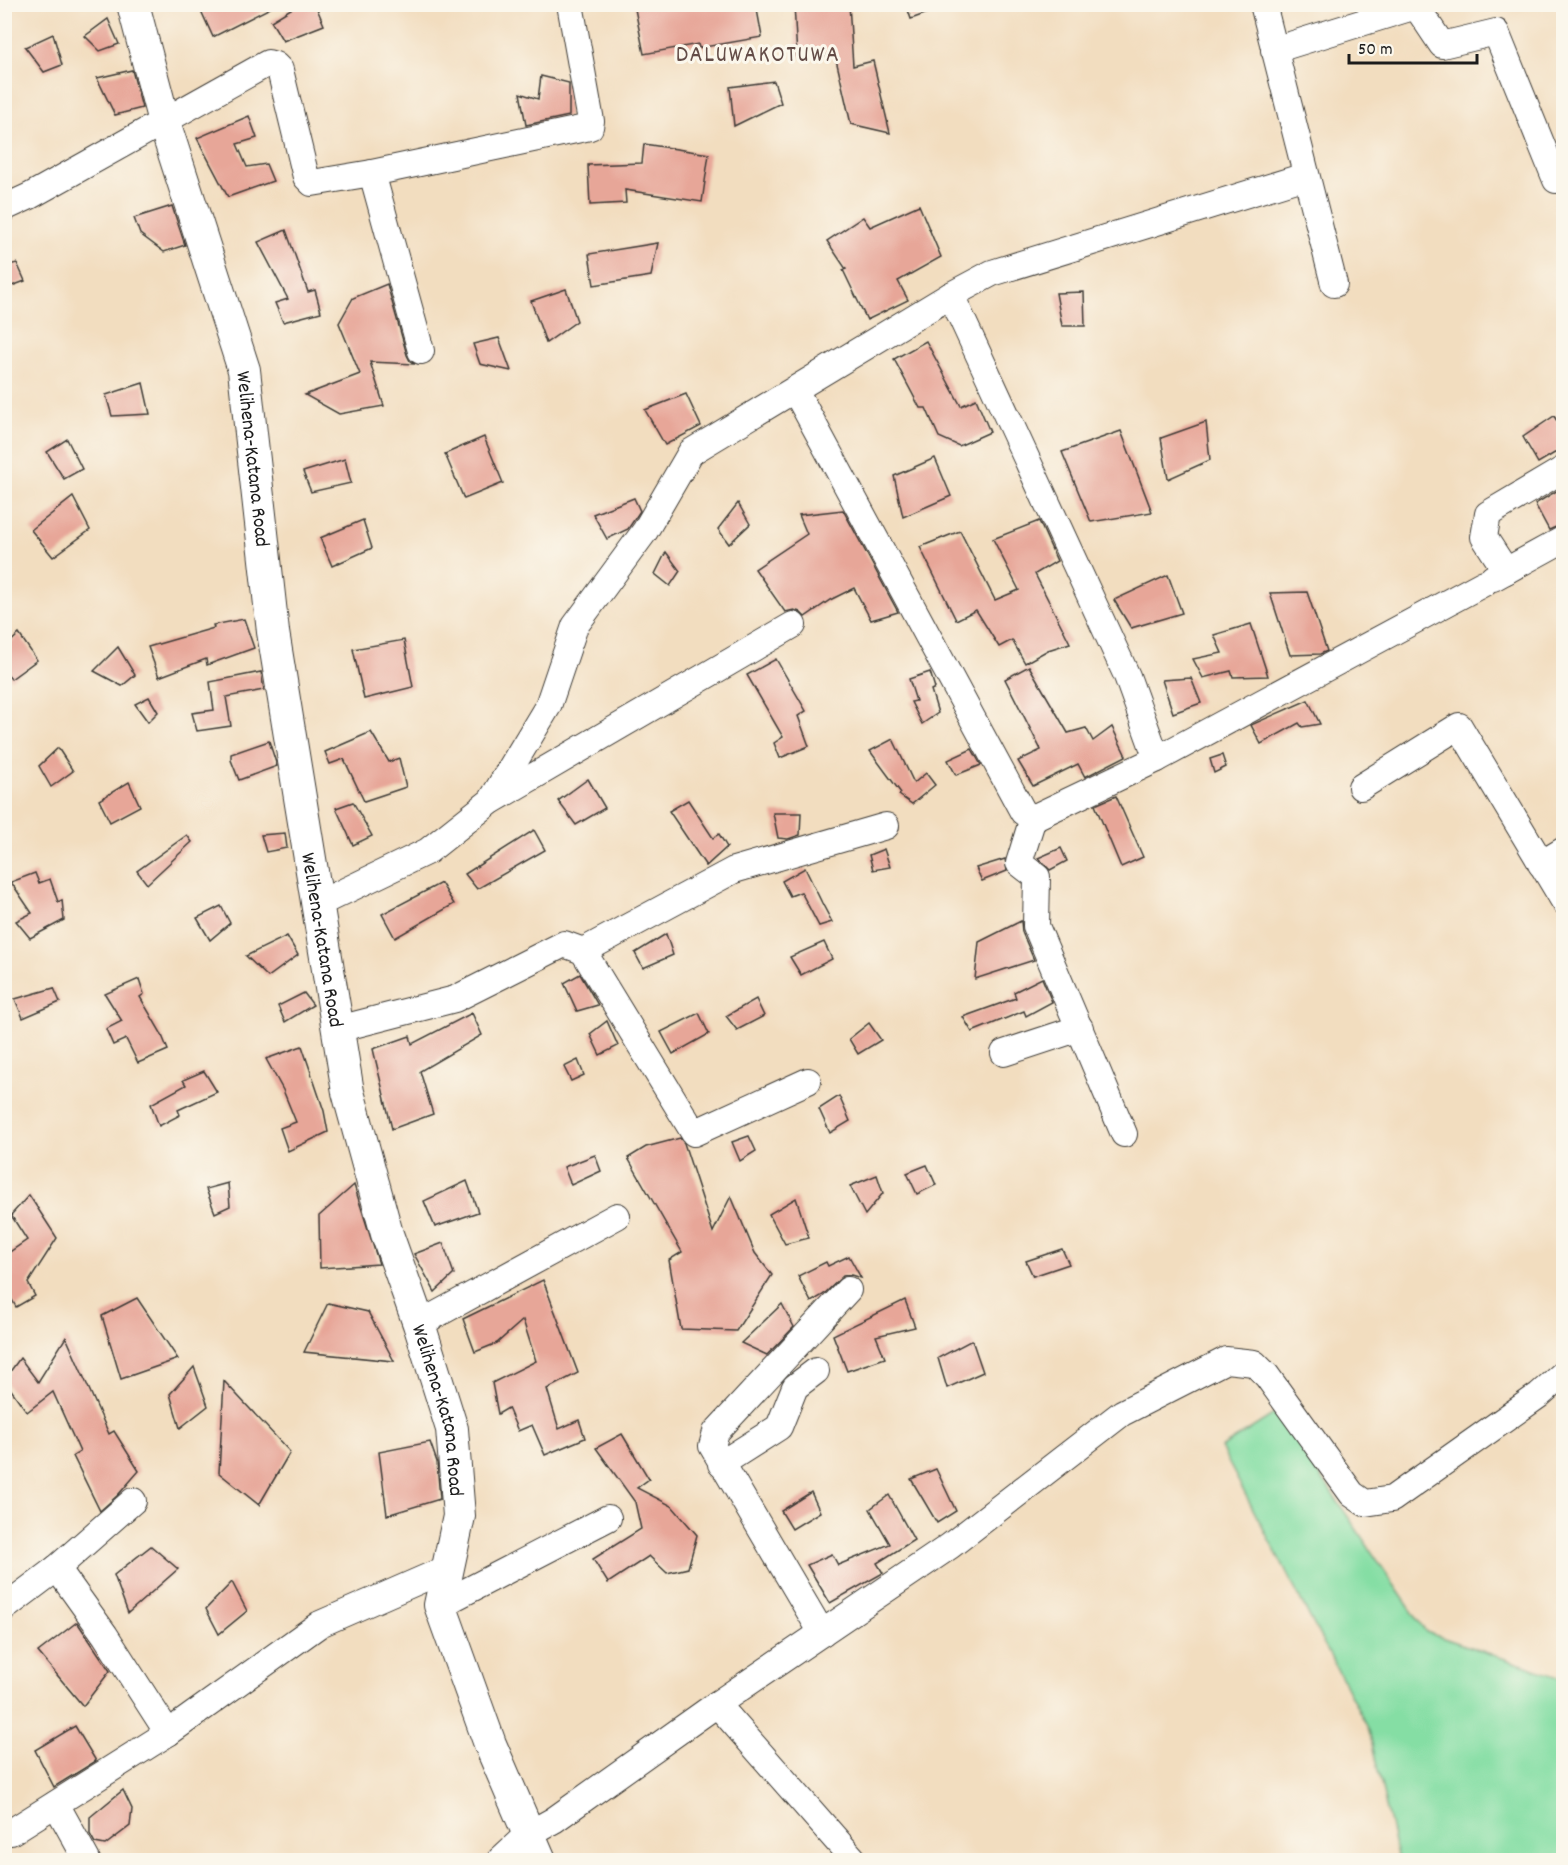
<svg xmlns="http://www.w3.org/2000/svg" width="1568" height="1865" font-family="Dekko,sans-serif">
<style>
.green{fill:#85dea4;stroke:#507d60;stroke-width:1.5}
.building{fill:#e7a698}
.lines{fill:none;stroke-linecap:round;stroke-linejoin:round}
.minor-casing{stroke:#3c3934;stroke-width:28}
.major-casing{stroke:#3c3934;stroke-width:34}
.minor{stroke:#fff;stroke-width:26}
.major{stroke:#fff;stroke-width:32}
.labels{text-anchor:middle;stroke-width:6;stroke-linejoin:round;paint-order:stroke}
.street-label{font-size:21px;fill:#1c1c1c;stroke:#fbf7ec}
.quarter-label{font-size:24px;letter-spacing:1.5px;fill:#634c47;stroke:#fbf7ec}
</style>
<rect width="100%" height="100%" fill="#fbf7ec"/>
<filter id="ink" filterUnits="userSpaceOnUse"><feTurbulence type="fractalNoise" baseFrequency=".0167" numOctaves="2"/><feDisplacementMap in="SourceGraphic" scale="12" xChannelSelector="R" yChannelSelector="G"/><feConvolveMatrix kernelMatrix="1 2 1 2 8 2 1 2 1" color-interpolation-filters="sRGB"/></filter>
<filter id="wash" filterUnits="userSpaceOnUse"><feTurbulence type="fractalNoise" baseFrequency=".008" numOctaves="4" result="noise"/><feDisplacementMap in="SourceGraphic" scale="24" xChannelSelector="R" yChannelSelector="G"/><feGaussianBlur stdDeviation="1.35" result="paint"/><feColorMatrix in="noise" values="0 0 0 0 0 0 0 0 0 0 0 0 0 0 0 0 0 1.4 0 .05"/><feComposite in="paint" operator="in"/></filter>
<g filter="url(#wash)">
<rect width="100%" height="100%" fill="#f2ddbf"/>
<polygon class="green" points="1277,1412 1426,1632 1561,1678 1563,1677 1563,1860 1398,1860 1369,1730 1221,1448"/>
<g id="blocks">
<g class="building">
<polygon points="198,4 278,4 213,37"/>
<polygon points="299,4 315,4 324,25 283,41 271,21"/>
<polygon points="634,4 756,4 762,37 699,48 698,44 644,54"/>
<polygon points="794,4 849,4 853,66 873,61 890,133 851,124 835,55 797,57"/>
<polygon points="906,4 947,4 947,6 911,19"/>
<polygon points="108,19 119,44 100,51 85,36"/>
<polygon points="53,34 62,65 44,72 25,47"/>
<polygon points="132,70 142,108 115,115 97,78"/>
<polygon points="541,76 569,83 569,116 526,125 520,93 538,99"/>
<polygon points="774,81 781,103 734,126 730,87"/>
<polygon points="249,116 257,138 237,144 247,167 266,164 273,181 228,197 197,138"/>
<polygon points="644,144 709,154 702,202 625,190 626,203 590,205 588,165 642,163"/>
<polygon points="919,205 941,257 898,281 908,300 867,320 843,270 846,269 827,241 863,217 870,227"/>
<polygon points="172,206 185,245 164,252 140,234 134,218"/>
<polygon points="286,230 308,292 315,290 321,312 283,322 275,303 288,299 258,242"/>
<polygon points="658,243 651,276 594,285 589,254"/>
<polygon points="17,263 25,281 4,289 4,266"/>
<polygon points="387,284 407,355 410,361 415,364 370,362 384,406 339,414 305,395 360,374 339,323 353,298"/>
<polygon points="566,289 577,321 546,343 531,301"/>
<polygon points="1084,292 1085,326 1062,326 1056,293"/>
<polygon points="499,338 511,371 480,364 473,344"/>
<polygon points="926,341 961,406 976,399 990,432 959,446 939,437 926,408 920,408 894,359"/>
<polygon points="143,383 150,414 112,416 106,395"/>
<polygon points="686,394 701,426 665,445 645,410"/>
<polygon points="1554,416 1563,431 1563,448 1538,463 1523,437"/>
<polygon points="1206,422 1210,460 1168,479 1161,438"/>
<polygon points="1121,431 1152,512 1091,522 1062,452"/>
<polygon points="484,437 503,483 464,499 445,454"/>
<polygon points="67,439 82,469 64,479 47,452"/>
<polygon points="935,458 951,496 903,517 894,476"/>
<polygon points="345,459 351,483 311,492 303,472"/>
<polygon points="1563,487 1563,524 1549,530 1535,504"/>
<polygon points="73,497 90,530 53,557 31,530"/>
<polygon points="634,498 640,511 628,529 607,539 593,514"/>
<polygon points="738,503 750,524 729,544 718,529"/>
<polygon points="843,510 898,612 871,620 854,588 830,600 805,617 800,612 794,610 785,612 755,569 807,534 799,515"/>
<polygon points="363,520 372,548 332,566 320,538"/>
<polygon points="1039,521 1057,561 1035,574 1070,643 1048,650 1025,663 1012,640 999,647 976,610 956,620 920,547 960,531 995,600 1019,590 993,539"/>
<polygon points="666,552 680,571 670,586 655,574"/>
<polygon points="1168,575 1182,613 1131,628 1114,600"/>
<polygon points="1307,592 1327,651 1320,654 1290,655 1270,593"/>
<polygon points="244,619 254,648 207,665 206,659 159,677 148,647 214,628 213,625"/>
<polygon points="1251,624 1268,676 1233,677 1231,671 1203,678 1193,659 1222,653 1214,635"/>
<polygon points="19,634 37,660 11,679 4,671 4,648"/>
<polygon points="404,640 413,687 364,699 353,649"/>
<polygon points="118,647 135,675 122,686 94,671"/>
<polygon points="776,659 806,711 798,716 809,746 780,758 774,743 783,737 747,675"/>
<polygon points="1029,666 1068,733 1086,728 1093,741 1112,727 1126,756 1085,777 1078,764 1033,786 1018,761 1041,750 1005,679"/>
<polygon points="261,672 264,690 226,697 231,726 197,731 192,713 214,710 210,682"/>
<polygon points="930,672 935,688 931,690 938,713 922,724 911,702 916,701 909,679"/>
<polygon points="1191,678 1201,703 1173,713 1162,680"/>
<polygon points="149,697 158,712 148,722 135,704"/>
<polygon points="1308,700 1320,724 1302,727 1299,723 1261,744 1251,725"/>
<polygon points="371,732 389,762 399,758 406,787 364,801 344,759 330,764 325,752"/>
<polygon points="893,739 914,783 926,773 935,785 912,804 899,795 901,793 870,751"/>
<polygon points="269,741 277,766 239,780 231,760 231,754"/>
<polygon points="58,748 73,771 51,787 39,766"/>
<polygon points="972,749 981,765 956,775 948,760"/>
<polygon points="1222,755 1226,767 1214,773 1210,759"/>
<polygon points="588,779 605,808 576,825 558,801"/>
<polygon points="129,782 140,806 110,822 99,800"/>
<polygon points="1116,796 1143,857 1121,867 1095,805"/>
<polygon points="688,800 713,838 719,834 727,847 706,866 669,811"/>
<polygon points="353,802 372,836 353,845 336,808"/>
<polygon points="773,813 801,813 800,835 788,839 778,838"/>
<polygon points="534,830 545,850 477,889 465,874"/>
<polygon points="285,833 287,848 266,852 261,835"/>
<polygon points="187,835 192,842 147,884 137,871"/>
<polygon points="1061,848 1067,861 1050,870 1038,858"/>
<polygon points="884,849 890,867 873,870 869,855"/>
<polygon points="1005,859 1007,871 982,881 976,868"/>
<polygon points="805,868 822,903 832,922 819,926 801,892 790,896 782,881"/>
<polygon points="35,873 39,883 50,879 58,902 62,900 64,920 30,938 16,921 32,913 11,882"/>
<polygon points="441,883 454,904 395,938 382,914"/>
<polygon points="221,906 230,923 210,940 197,918"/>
<polygon points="1021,921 1022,932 1034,960 975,979 979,942"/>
<polygon points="666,934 673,955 643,968 635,953"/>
<polygon points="287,936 298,955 268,977 246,956"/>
<polygon points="824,942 832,959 801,975 790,957"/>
<polygon points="580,974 598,1005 577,1011 564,983"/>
<polygon points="1042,978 1052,1002 1026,1016 1024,1011 972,1032 963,1017 1016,998 1014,992"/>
<polygon points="139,979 144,994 140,997 161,1033 168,1050 138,1063 126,1039 113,1045 106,1029 122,1021 105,994"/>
<polygon points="54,988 60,1002 23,1018 15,999"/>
<polygon points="304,993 313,1005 285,1022 278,1006"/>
<polygon points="756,999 764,1016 737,1030 726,1016"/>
<polygon points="472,1013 482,1035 420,1071 433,1114 392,1129 373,1049 410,1036 412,1044"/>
<polygon points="699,1013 709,1034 673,1054 661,1032"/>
<polygon points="607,1021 618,1046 600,1055 590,1034"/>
<polygon points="869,1023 881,1040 858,1054 849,1039"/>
<polygon points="302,1046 324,1111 328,1132 288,1151 280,1128 296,1122 283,1090 266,1059"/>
<polygon points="578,1060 584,1075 571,1081 564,1067"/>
<polygon points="204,1071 217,1092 178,1110 180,1115 159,1126 151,1104 186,1085 183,1080"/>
<polygon points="839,1096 850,1121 830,1133 819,1109"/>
<polygon points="749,1136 756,1151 740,1161 732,1142"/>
<polygon points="680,1138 684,1143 713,1232 731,1196 755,1253 772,1275 736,1331 681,1329 669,1260 682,1252 628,1158 646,1147"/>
<polygon points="595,1155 601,1171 571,1185 564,1167"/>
<polygon points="927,1165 936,1185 917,1194 907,1173"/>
<polygon points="877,1175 883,1193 865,1215 850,1186"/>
<polygon points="467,1181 478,1212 435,1227 424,1201"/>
<polygon points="228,1183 230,1206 215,1213 206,1189"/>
<polygon points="354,1185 379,1264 320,1268 319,1216"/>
<polygon points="29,1195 57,1238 28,1283 35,1296 16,1307 4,1285 4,1256 27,1240 11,1215"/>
<polygon points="796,1198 809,1238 785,1244 769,1214"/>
<polygon points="443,1243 454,1274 435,1292 414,1254"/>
<polygon points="1062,1249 1069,1264 1033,1276 1026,1261"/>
<polygon points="849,1256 861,1278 851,1275 843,1276 823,1295 811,1302 798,1276 826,1262 828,1266"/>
<polygon points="543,1280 578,1373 547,1389 559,1429 579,1420 585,1438 545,1455 532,1425 518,1431 508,1408 498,1414 492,1383 536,1361 523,1320 497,1343 475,1352 463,1319"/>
<polygon points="137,1298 178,1359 121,1379 102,1316"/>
<polygon points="905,1300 915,1327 876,1336 885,1358 847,1371 833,1335"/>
<polygon points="328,1303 368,1312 394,1361 304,1352"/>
<polygon points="782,1304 794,1327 767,1355 741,1343"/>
<polygon points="66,1337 109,1434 114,1431 139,1471 118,1495 100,1511 73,1456 80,1452 53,1392 27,1412 4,1380 20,1358 38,1382"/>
<polygon points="972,1340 983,1372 947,1388 938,1358"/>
<polygon points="194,1367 208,1406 180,1428 170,1394"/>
<polygon points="224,1381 290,1452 259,1505 219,1473"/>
<polygon points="622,1434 649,1479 637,1488 672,1506 697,1535 688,1568 667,1573 649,1556 608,1583 593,1559 641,1529 635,1502 596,1448"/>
<polygon points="430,1442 437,1462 440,1499 387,1515 379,1452"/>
<polygon points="936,1469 956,1511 937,1523 911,1479"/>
<polygon points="811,1492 820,1512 792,1529 781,1511"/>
<polygon points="889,1495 914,1540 877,1563 883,1573 830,1603 807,1565 832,1554 838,1565 890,1544 870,1509"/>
<polygon points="151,1546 178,1569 128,1613 114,1575"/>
<polygon points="232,1582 247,1611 219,1634 206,1609"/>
<polygon points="77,1622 110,1671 83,1706 38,1652"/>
<polygon points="75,1726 96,1761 54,1787 35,1750"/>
<polygon points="123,1790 132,1809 130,1826 105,1845 95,1843 90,1834 90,1817"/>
</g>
</g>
</g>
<g filter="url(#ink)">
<use href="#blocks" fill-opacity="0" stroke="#3c3934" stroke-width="1.5"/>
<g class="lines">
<g class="minor-casing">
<g id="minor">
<polyline points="1263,4 1334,284"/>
<polyline points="1274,50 1416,6 1442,45 1496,32 1556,180"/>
<polyline points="372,173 421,351"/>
<polyline points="4,208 30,196 268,63 275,65 280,70 306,177 312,183 372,173 590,127 591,121 570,4"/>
<polyline points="951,295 1127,676 1157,759"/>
<polyline points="795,390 1023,812 1033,818 1157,759 1484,583"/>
<polyline points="1506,571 1484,537 1488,514 1564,469"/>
<polyline points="1493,578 1564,539"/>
<polyline points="1361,787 1459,726 1564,901"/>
<polyline points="493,800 793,625"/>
<polyline points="1033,818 1019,863 1037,877 1036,926 1124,1134"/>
<polyline points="1541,864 1564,850"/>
<polyline points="318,904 428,851 491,801 548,706 575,626 645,531 691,452 951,295 992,273 1305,176"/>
<polyline points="583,951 734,870 886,826"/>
<polyline points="338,1029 455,999 564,944 583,951 694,1133 808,1081"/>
<polyline points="1004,1053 1080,1028"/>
<polyline points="419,1324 617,1216"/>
<polyline points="721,1464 779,1427 795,1387 816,1371"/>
<polyline points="57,1568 105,1635 168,1733"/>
<polyline points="440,1605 608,1518"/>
<polyline points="4,1608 57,1568 133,1501"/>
<polyline points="822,1633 712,1446 716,1432 848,1290"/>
<polyline points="717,1704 854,1860"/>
<polyline points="56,1804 87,1860"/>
<polyline points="11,1832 168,1733 320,1624 448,1568"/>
<polyline points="500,1860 527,1835 554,1820 717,1704 950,1546 1122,1413 1226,1360 1254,1363 1267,1376 1352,1494 1365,1503 1392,1499 1539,1395 1564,1373"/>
</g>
</g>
<g class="major-casing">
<g id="major">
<path id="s1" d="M133 4 164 122 244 370 273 632 348 1092 387 1234 419 1324 452 1429 459 1516 440 1605 490 1744 540 1860"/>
</g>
</g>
<use href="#minor" class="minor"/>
<use href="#major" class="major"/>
</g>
</g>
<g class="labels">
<g class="street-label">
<text dy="7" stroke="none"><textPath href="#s1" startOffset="472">Welihena-Katana Road</textPath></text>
<text dy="7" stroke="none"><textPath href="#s1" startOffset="958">Welihena-Katana Road</textPath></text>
<text dy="7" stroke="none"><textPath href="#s1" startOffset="1444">Welihena-Katana Road</textPath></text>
</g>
<g class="quarter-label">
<text x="758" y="61">DALUWAKOTUWA</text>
</g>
</g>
<rect width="1568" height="1865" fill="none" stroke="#fbf7ec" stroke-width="24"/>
<path d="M1349 54v9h128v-9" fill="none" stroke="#1c1c1c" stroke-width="3"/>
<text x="1358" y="54" font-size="18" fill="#1c1c1c" stroke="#fbf7ec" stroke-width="4.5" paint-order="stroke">50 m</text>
</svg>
